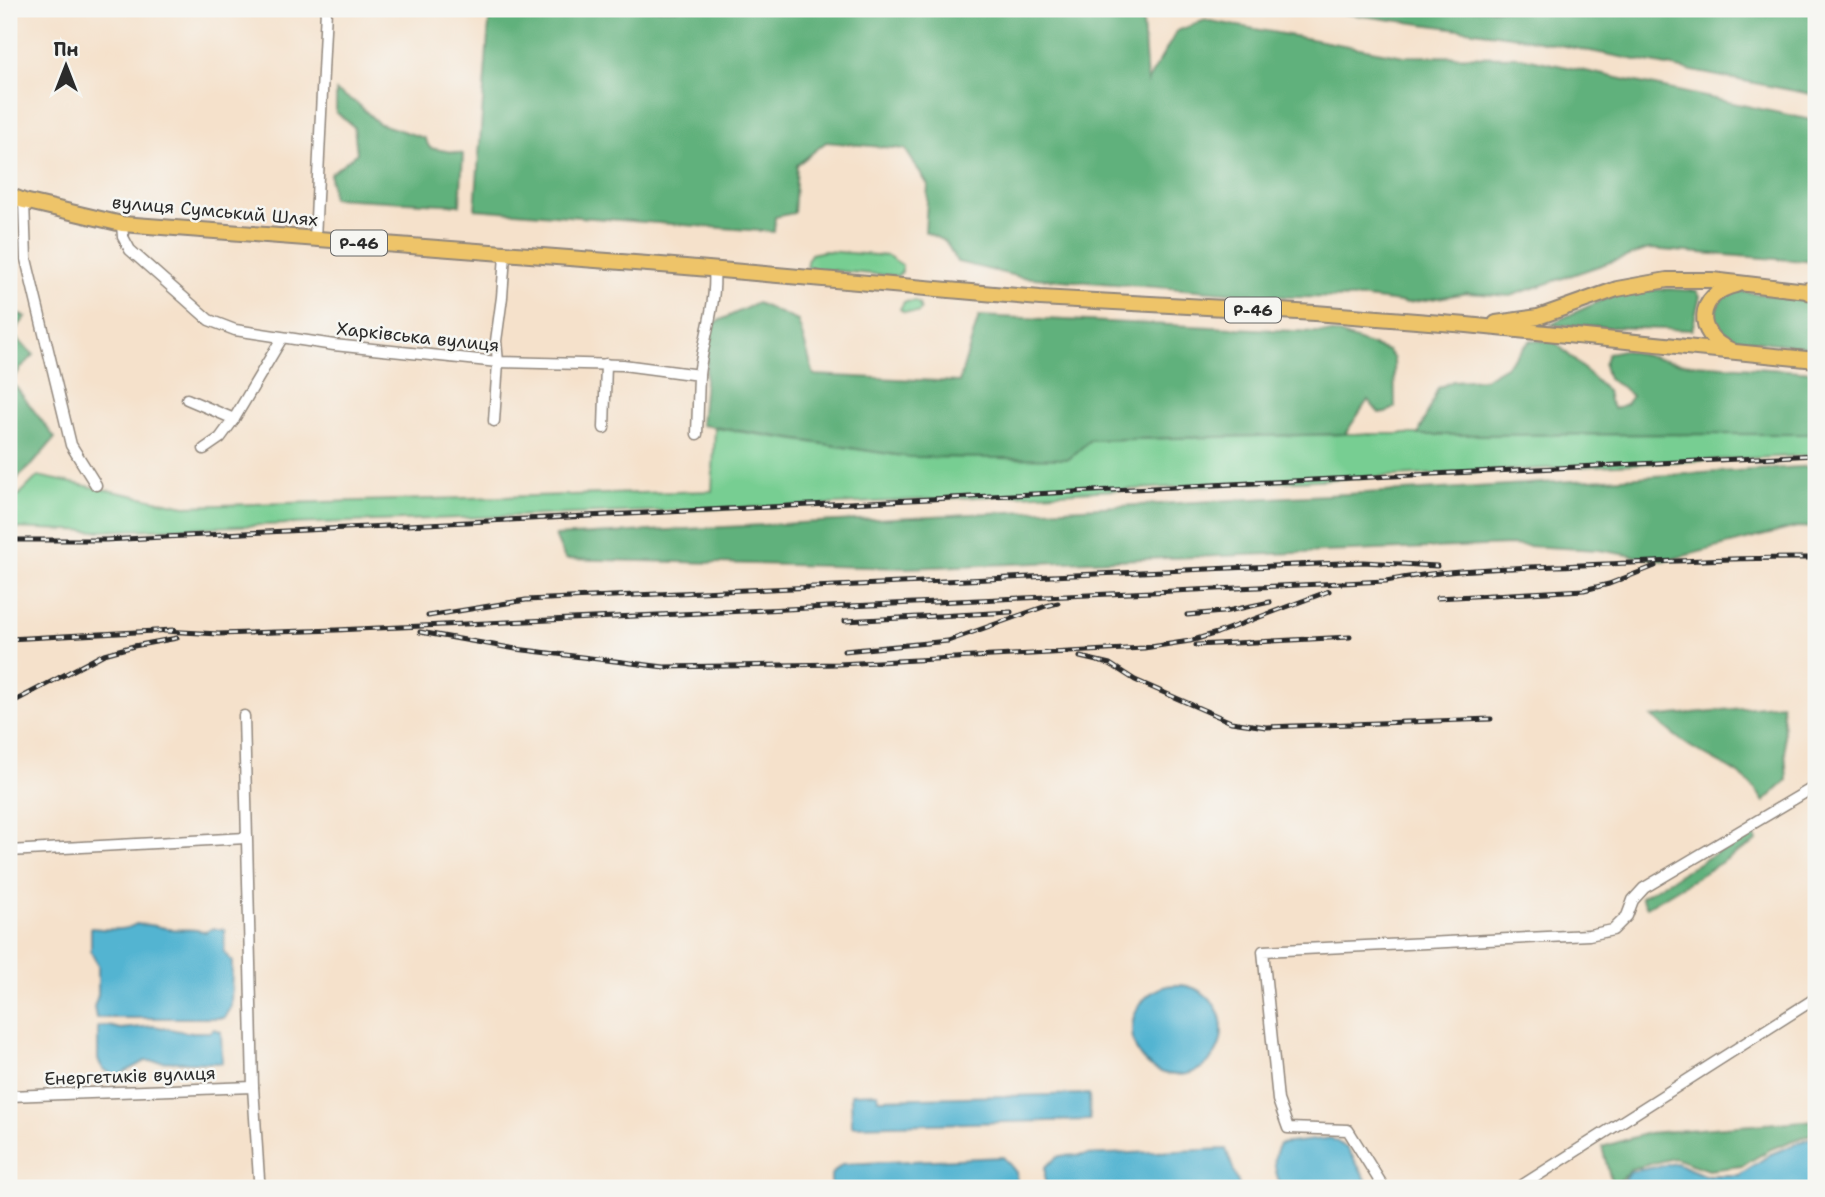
<svg xmlns="http://www.w3.org/2000/svg" width="1825" height="1197" font-family="'Shantell Sans',sans-serif">
<style>
.green{fill:#77ce92;stroke:#517c5e;stroke-width:2}
.forest{fill:#61b17c;stroke:#466e54;stroke-width:2}
.water{fill:#52b4d1;stroke:#3e707e;stroke-width:2}
.lines{fill:none;stroke-linecap:round;stroke-linejoin:round}
.street-casing{stroke:#90867b;stroke-width:13}
.primary-casing{stroke:#90867b;stroke-width:18}
.highway-casing{stroke:#90867b;stroke-width:21}
.street{stroke:#fff;stroke-width:10}
.primary{stroke:#eec469;stroke-width:14}
.highway{stroke:#eec469;stroke-width:18}
.rail-casing{stroke:#2b2b2b;stroke-width:5}
.rail{stroke:#f6f6f2;stroke-width:2.5;stroke-dasharray:8;stroke-linecap:butt}
.labels{text-anchor:middle;stroke-width:5;stroke-linejoin:round;paint-order:stroke}
.shield{fill:#f6f6f2;stroke:#686867;stroke-width:2}
.shield-label{font-size:16px;font-weight:bold;fill:#2b2b2b}
.street-label{font-size:18px;fill:#2b2b2b;stroke:#f6f6f2}
</style>
<rect width="100%" height="100%" fill="#f6f6f2"/>
<filter id="ink" filterUnits="userSpaceOnUse"><feTurbulence type="fractalNoise" baseFrequency=".0143" numOctaves="2"/><feDisplacementMap in="SourceGraphic" scale="14" xChannelSelector="R" yChannelSelector="G"/><feConvolveMatrix kernelMatrix="1 2 1 2 8 2 1 2 1" color-interpolation-filters="sRGB"/></filter>
<filter id="wash" filterUnits="userSpaceOnUse"><feTurbulence type="fractalNoise" baseFrequency=".00686" numOctaves="4" result="noise"/><feDisplacementMap in="SourceGraphic" scale="28" xChannelSelector="R" yChannelSelector="G"/><feGaussianBlur stdDeviation="1.57" result="paint"/><feColorMatrix in="noise" values="0 0 0 0 0 0 0 0 0 0 0 0 0 0 0 0 0 1.4 0 .05"/><feComposite in="paint" operator="in"/></filter>
<g filter="url(#wash)">
<rect width="100%" height="100%" fill="#f5e1cb"/>
<g class="green">
<polygon points="825,251 888,256 902,265 902,272 897,276 815,269 807,267 807,261 811,254"/>
<polygon points="915,301 919,304 921,310 918,313 904,312 900,309 904,302"/>
<polygon points="715,428 910,457 1090,440 1345,434 1812,434 1815,455 796,506 98,531 9,528 9,505 38,476 185,506 712,491"/>
</g>
<g class="forest">
<polygon points="490,9 1142,9 1147,82 1177,31 1205,20 1404,56 1521,57 1816,121 1816,262 1649,249 1510,296 1467,293 1408,303 1366,298 1290,297 1020,277 957,262 946,242 925,232 928,185 905,149 826,142 797,165 794,213 775,217 774,232 475,209"/>
<polygon points="1311,9 1816,9 1816,95 1518,37"/>
<polygon points="336,91 358,104 378,123 424,138 430,148 463,154 460,205 332,198 330,174 357,153 354,127 336,112"/>
<polygon points="1669,289 1697,291 1700,296 1692,330 1551,325 1563,318 1620,292"/>
<path d="M1730 290 1816 301V348L1724 337C1713 327 1708 319 1709 304Z"/>
<polygon points="757,303 798,321 814,375 959,382 979,316 1336,333 1388,351 1394,359 1395,407 1386,413 1379,413 1368,400 1345,434 1090,440 1069,459 909,457 701,425 710,325"/>
<polygon points="9,310 26,317 12,334 34,355 21,368 12,382 55,438 33,464 9,486"/>
<polygon points="1531,340 1555,342 1607,391 1609,401 1614,409 1626,404 1632,396 1622,387 1608,379 1604,365 1608,353 1623,350 1679,363 1816,372 1816,434 1418,435 1438,388 1453,381 1484,379 1506,366"/>
<polygon points="1816,466 1816,528 1797,527 1664,561 1598,550 1510,545 906,568 565,559 555,536 1460,488"/>
<path d="M1782 704 1787 780 1764 802C1746 772 1724 767 1696 750 1680 741 1666 728 1652 717Z"/>
<polygon points="1752,832 1757,841 1647,907 1641,897"/>
<polygon points="1816,1120 1816,1132 1771,1149 1742,1166 1708,1170 1674,1158 1631,1169 1613,1188 1602,1147 1648,1133"/>
</g>
<g class="water">
<path d="M136 924C149 924 159 927 171 929 184 931 194 927 206 932L211 929H225L224 952 232 962 231 1006 224 1018H96L94 1007 98 995V965L91 952V928C105 929 123 932 136 924Z"/>
<circle cx="1177" cy="1030" r="45"/>
<polygon points="109,1026 120,1029 154,1026 185,1032 210,1032 214,1029 221,1032 222,1063 145,1061 119,1075 112,1074 103,1069 98,1060 98,1027"/>
<polygon points="878,1093 879,1099 1089,1094 1090,1120 852,1126 851,1094"/>
<polygon points="1815,1136 1816,1188 1618,1188 1630,1172 1676,1163 1704,1175 1739,1175 1771,1154"/>
<path d="M1331 1138 1348 1149 1371 1188H1281C1276 1172 1270 1159 1280 1144Z"/>
<polygon points="1226,1149 1240,1188 1045,1188 1045,1167 1059,1156"/>
<polygon points="1003,1157 1016,1172 1017,1188 831,1188 831,1175 842,1164"/>
</g>
</g>
<g filter="url(#ink)">
<g class="lines">
<g class="street-casing">
<g id="street">
<polyline points="24,201 26,259 71,445 96,485"/>
<polyline points="122,224 123,237 130,250 209,320 235,330 334,345 498,362 623,365 699,375 697,434"/>
<polyline points="315,239 326,9"/>
<path d="M699 375C703 340 717 304 714 269"/>
<polyline points="187,399 234,419 220,438 204,449"/>
<polyline points="234,419 282,338"/>
<polyline points="494,421 498,362 496,341 502,297 505,255"/>
<polyline points="604,428 606,364"/>
<polyline points="244,716 253,1087 259,1179 262,1188"/>
<polyline points="9,851 246,838"/>
<polyline points="9,1096 253,1087"/>
<polyline points="1384,1188 1348,1130 1288,1128 1278,1100 1263,951 1589,935 1613,930 1627,916 1633,900 1644,888 1816,786"/>
<polyline points="1518,1188 1816,998"/>
</g>
</g>
<g class="primary-casing">
<g id="primary">
<polyline points="9,195 24,201 122,224 674,266 1040,298 1315,313 1467,325 1816,360"/>
<polyline points="1496,323 1538,317 1617,289 1667,280 1712,280 1816,292"/>
<path d="M1731 350C1693 335 1696 294 1736 285"/>
</g>
</g>
<g class="highway-casing">
<polyline id="highway" points="1810,291 1816,291"/>
</g>
<use href="#street" class="street"/>
<use href="#primary" class="primary"/>
<use href="#highway" class="highway"/>
<g class="rail-casing">
<g id="rail">
<polyline points="9,540 105,540 1816,455"/>
<polyline points="1437,598 1584,590 1609,584 1655,566"/>
<polyline points="1187,615 1223,612 1270,602"/>
<polyline points="428,616 526,600 1363,562 1437,566"/>
<polyline points="845,621 1011,612"/>
<path d="M164 631 219 634 336 630 1386 581C1450 568 1516 568 1582 565 1660 562 1738 557 1816 558"/>
<polyline points="420,632 516,649 664,667 839,664 1144,648 1190,641 1217,633 1329,591"/>
<polyline points="9,639 173,630"/>
<polyline points="1196,645 1350,637"/>
<polyline points="844,651 948,641 1046,606 1058,603"/>
<polyline points="1080,657 1110,664 1135,680 1231,722 1266,727 1491,719"/>
<polyline points="9,704 104,654 134,646 177,638"/>
</g>
</g>
<use href="#rail" class="rail"/>
</g>
</g>
<g class="labels">
<g class="shield">
<rect x="331" y="230.5" width="56" height="25" rx="5"/>
<rect x="1225" y="297.5" width="56" height="25" rx="5"/>
</g>
<g class="shield-label">
<text x="359" y="249">Р-46</text>
<text x="1253" y="316">Р-46</text>
</g>
<g class="street-label">
<text transform="translate(215 211) rotate(5)" y="6">вулиця Сумський Шлях</text>
<text transform="translate(418 337) rotate(6)" y="6">Харківська вулиця</text>
<text transform="translate(130 1076) rotate(-2)" y="6">Енергетиків вулиця</text>
</g>
</g>
<rect width="1825" height="1197" fill="none" stroke="#f6f6f2" stroke-width="35"/>
<g transform="translate(66 66)" stroke="#f6f6f2" stroke-width="5" paint-order="stroke">
<path d="M0-5L12 26L0 18L-12 26Z" fill="#2b2b2b"/>
<text y="-10" font-size="19" font-weight="bold" text-anchor="middle" fill="#2b2b2b">Пн</text>
</g>
</svg>
